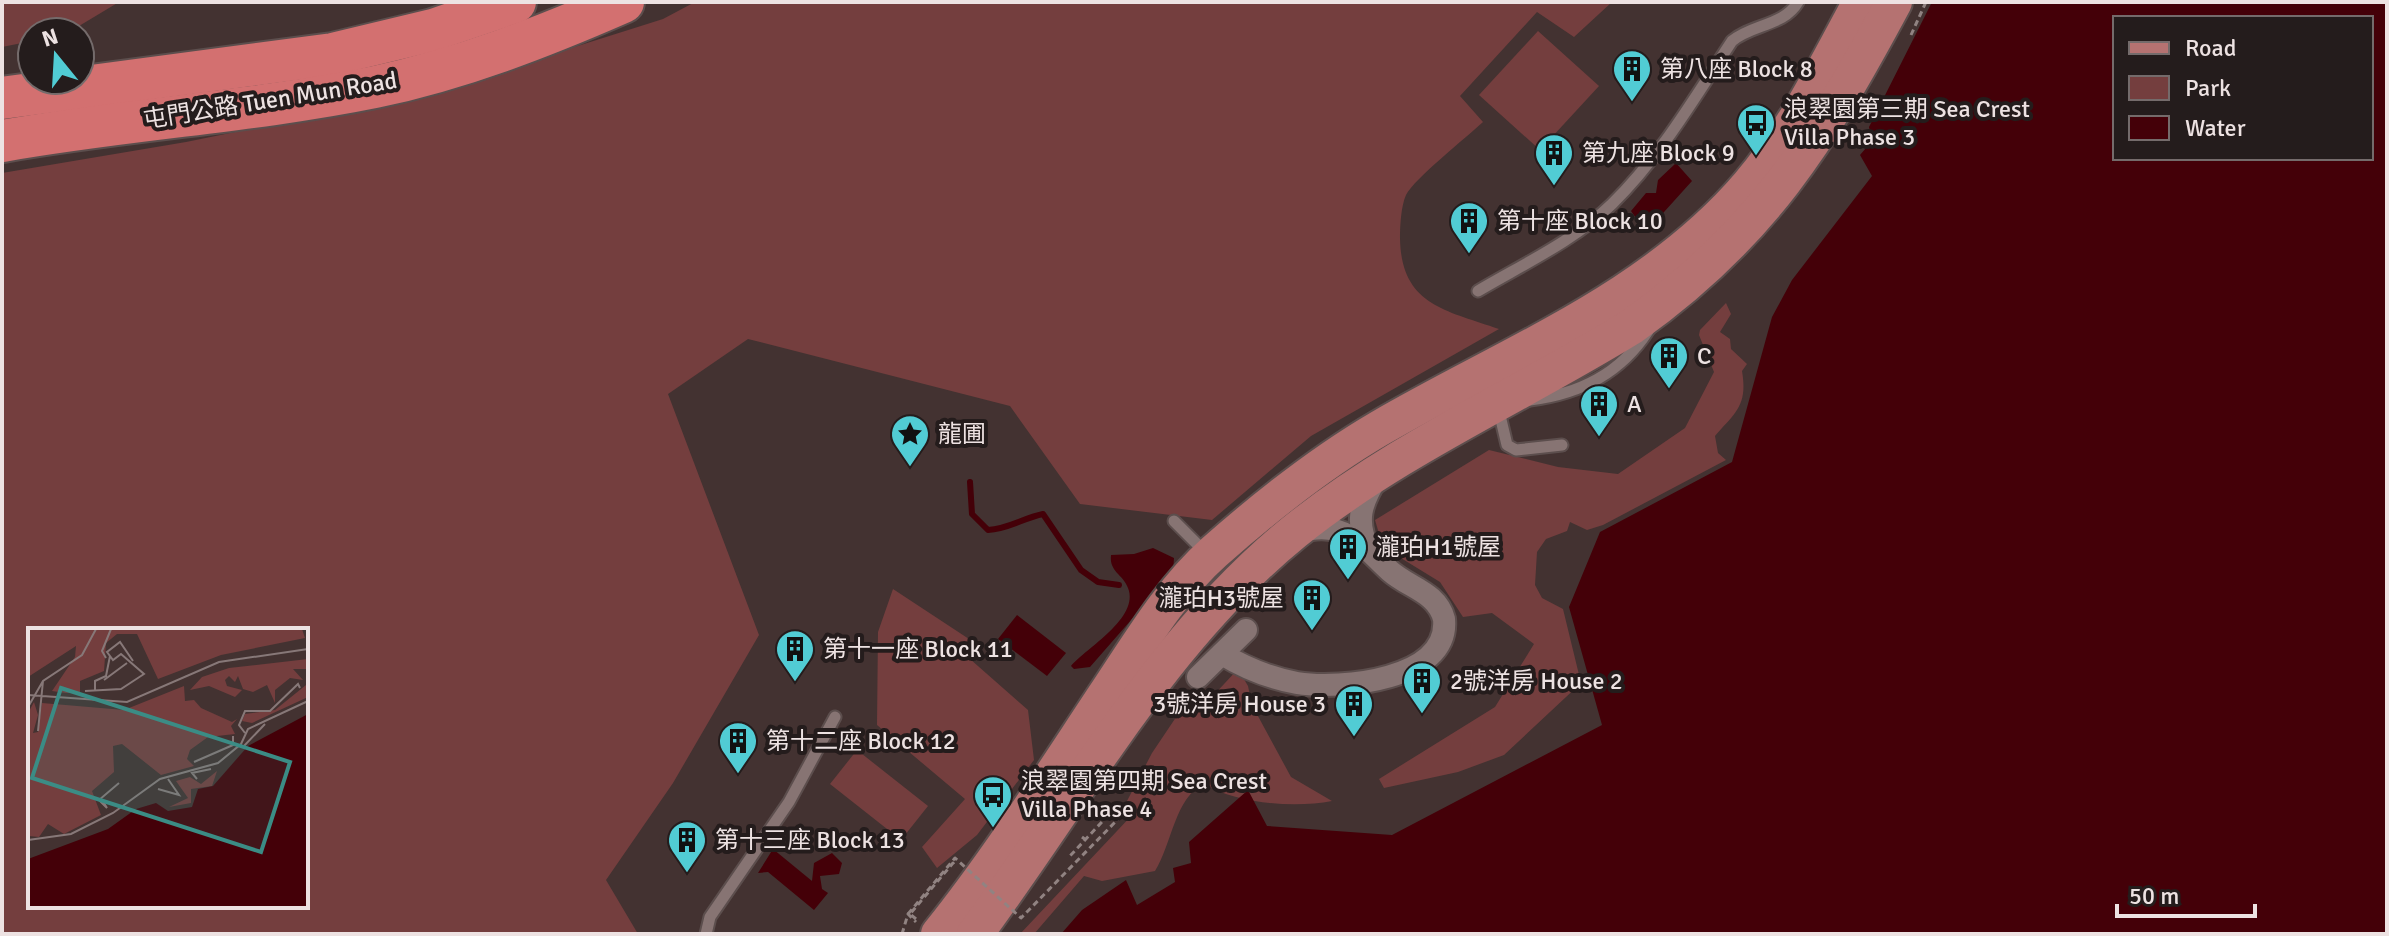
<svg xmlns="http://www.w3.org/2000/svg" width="2389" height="936" font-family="Signika,'Noto Sans TC',sans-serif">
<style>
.green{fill:#743e3e;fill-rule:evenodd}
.water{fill:#440008;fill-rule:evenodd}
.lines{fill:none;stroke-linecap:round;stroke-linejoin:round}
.stream{stroke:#440008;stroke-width:6}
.lane-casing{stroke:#5c4e4d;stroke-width:15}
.street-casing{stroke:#5c4e4d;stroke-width:26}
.primary-casing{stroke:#5c4e4d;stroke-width:40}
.highway-casing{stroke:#5c4e4d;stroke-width:46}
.path{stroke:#918382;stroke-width:3;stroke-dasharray:6 4;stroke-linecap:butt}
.lane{stroke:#877473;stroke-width:11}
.street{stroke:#877473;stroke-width:22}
.primary{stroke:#b57271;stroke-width:36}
.highway{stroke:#d37070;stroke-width:42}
.path-bridge{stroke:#918382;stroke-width:3;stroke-dasharray:6 4;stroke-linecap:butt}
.labels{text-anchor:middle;stroke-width:8;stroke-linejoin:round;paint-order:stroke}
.poi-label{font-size:24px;fill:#ede2e2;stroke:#241c1c;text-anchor:start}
.street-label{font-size:24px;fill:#ede2e2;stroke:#241c1c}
.inset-road{fill:none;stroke:#877878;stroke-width:2}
.view{fill:#3b8c85;fill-opacity:0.15;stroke:#3b8c85;stroke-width:4}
.inset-edge{fill:none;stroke:#ede2e2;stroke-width:4}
</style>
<rect width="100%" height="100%" fill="#433231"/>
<g class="green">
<polygon points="2,2 119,2 69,32 32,32 32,41 2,47"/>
<path d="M695 2H1612L1574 37 1537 12 1460 96 1483 122C1467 137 1414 179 1406 195 1401 206 1400 226 1400 238 1401 305 1445 310 1499 329L1311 436 1212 520 1080 504 1010 406 748 339 668 394 759 635 673 783 606 880 638 934H2V173L186 142 435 91 663 19ZM30 630H306V906H30Z"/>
<polygon points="1538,31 1599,86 1540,150 1479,95"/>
<path d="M1726 303 1731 314 1720 332 1730 339 1731 349 1747 364 1742 371C1748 406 1735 413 1715 436L1718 453 1726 460 1603 525 1587 530 1570 522 1567 531 1546 539 1537 552 1535 585 1542 598 1563 609 1581 683 1504 755 1458 772 1384 788 1379 779 1495 707 1534 644 1492 613 1463 617 1440 582 1383 547 1375 520 1489 450 1558 467 1618 474 1685 428 1714 372 1699 335 1700 330Z"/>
<polygon points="893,589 969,639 970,659 1028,710 1034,760 977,835 937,868 922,847 965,799 877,725 878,632"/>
<path d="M1238 669 1248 686 1252 705 1291 777 1332 801C1295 808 1237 804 1204 784 1175 797 1172 844 1155 871L1102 881 1084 876 1034 934H1020L1133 814 1127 801 1152 753 1199 683 1211 698Z"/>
<polygon points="857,750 928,806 901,840 830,784"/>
</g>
<g class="water">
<path d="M1932 2H2387V934H1061L1082 910 1126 880 1137 905 1175 882 1173 868 1191 863 1189 842 1248 790 1267 826 1392 835 1602 725 1569 607 1600 532 1732 462 1772 317 1792 280 1872 176 1860 155 1872 141 1869 127ZM2371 18V158H2115V18Z"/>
<polygon points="1676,163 1692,181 1646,232 1631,211 1646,193 1656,193 1658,180"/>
<path d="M1153 548 1174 558 1173 572 1090 667 1074 669 1071 666C1086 648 1140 618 1128 588 1123 574 1109 572 1111 555L1134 554Z"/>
<polygon points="1017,615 1066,653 1047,676 998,639"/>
<polygon points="773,849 812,881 814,863 832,853 842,863 839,874 820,876 822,889 828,893 814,910 768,872 758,873"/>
</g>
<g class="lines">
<path class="stream" d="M970 482 972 514 988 530C1009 529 1023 518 1043 514L1081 570 1098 582 1119 585"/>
<g class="lane-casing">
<g id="lane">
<path d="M1478 291C1522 265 1575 240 1612 204 1660 157 1695 97 1732 41 1752 24 1784 26 1798 2"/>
<path d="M1530 400C1580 394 1620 374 1648 331"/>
<polyline points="1498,407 1507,445 1516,450 1562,445"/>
<polyline points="1174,521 1207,554"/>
<polyline points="706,934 710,917 789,802 835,717"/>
</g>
</g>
<g class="street-casing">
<g id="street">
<path d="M1368 548C1355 521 1361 503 1376 479"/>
<path d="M1222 654C1245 668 1270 678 1297 683 1340 690 1450 680 1444 619 1437 592 1409 588 1390 571 1371 554 1357 534 1330 529 1319 527 1309 529 1299 532"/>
<polyline points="1198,677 1246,630"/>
</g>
</g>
<g class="primary-casing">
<g id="primary">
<path d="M939 934C999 859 1051 777 1104 697 1137 648 1170 591 1214 552 1266 506 1320 463 1380 428 1507 354 1651 300 1749 185 1795 131 1827 64 1861 2"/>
<path d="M975 934C1076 798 1161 640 1294 532 1397 449 1519 396 1631 327 1761 235 1820 140 1894 2"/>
</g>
</g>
<g class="highway-casing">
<g id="highway">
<polyline points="2,98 333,54 433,30 515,2"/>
<path d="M2 141C126 119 252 112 375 87 461 69 543 37 623 2"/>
</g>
</g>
<g class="path">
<polyline points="1911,35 1926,2"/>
<polyline points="1082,837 1086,840"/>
<polyline points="916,919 910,914 953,863 955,867"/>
<polyline points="902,934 908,914 916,922"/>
</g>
<use href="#lane" class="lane"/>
<use href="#street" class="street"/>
<use href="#primary" class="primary"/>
<use href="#highway" class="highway"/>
<polyline class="path-bridge" points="908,914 955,858 1021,918 1124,813 1116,807 1069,857"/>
</g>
<defs>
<g id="building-pin" transform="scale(2)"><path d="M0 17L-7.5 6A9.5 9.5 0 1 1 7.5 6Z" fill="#51ccd4" stroke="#241c1c"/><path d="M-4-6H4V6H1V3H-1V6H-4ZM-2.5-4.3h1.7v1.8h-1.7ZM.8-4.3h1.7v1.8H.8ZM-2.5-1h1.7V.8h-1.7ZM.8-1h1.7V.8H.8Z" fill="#111"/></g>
<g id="bus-pin" transform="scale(2)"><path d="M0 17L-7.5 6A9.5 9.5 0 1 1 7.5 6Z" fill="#51ccd4" stroke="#241c1c"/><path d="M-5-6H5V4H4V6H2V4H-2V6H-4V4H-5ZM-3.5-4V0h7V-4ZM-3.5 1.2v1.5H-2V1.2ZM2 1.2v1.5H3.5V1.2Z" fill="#111"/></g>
<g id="sight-pin" transform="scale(2)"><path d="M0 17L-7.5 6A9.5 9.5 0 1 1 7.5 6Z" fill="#51ccd4" stroke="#241c1c"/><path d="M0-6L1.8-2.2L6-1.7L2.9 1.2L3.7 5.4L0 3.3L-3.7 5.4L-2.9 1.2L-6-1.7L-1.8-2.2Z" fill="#111"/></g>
</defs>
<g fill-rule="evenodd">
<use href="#building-pin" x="1632" y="69"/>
<use href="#bus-pin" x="1756" y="123"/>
<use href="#building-pin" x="1554" y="153"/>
<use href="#building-pin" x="1469" y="221"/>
<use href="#building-pin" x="1669" y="356"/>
<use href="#building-pin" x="1599" y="404"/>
<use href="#sight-pin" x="910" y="434"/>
<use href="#building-pin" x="1348" y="547"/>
<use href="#building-pin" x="1312" y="598"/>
<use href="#building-pin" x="795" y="649"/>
<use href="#building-pin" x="1422" y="681"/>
<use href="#building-pin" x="1354" y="704"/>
<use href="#building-pin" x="738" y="741"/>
<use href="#bus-pin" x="993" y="795"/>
<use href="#building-pin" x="687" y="840"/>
</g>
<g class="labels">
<g class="poi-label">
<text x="1660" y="77">第八座 Block 8</text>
<text x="1784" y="117">浪翠園第三期 Sea Crest<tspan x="1784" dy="28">Villa Phase 3</tspan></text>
<text x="1582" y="161">第九座 Block 9</text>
<text x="1497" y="229">第十座 Block 10</text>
<text x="1697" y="364">C</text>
<text x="1627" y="412">A</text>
<text x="938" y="442">龍圃</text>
<text x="1376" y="555">瀧珀H1號屋</text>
<text x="1284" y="606" text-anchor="end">瀧珀H3號屋</text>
<text x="823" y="657">第十一座 Block 11</text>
<text x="1450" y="689">2號洋房 House 2</text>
<text x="1326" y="712" text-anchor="end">3號洋房 House 3</text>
<text x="766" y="749">第十二座 Block 12</text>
<text x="1021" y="789">浪翠園第四期 Sea Crest<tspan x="1021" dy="28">Villa Phase 4</tspan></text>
<text x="715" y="848">第十三座 Block 13</text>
</g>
<g class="street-label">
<text transform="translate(270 100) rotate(-9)" y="8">屯門公路 Tuen Mun Road</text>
</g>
</g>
<g transform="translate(28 628)">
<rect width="280" height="280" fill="#433231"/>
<path d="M0 1H274L277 10 193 27 130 51 109 6H89L78 15 76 43 52 53V64L38 65 24 63 47 29 48 18 0 49ZM280 31V41H265L275 52 262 50 247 62V75L239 57 225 64 215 61 210 48 207 54 201 48 197 52 199 58 214 62 207 69 181 58 162 62 174 49 201 40ZM278 57 280 69 224 95 214 93 217 86 247 82ZM156 58 157 73 166 72 173 80 204 94 209 91 203 98 207 106 180 109 162 122 159 131 166 138 133 147 94 116 85 118 86 144 64 163 73 187 36 206 20 196 11 209 1 208 0 85 6 74 10 87 5 105 10 104 14 75 96 82ZM189 143 184 158 163 161V175L141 179 160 170 148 153 162 149 173 156Z" fill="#743e3e"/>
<path d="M280 86V279H0V231L80 201 108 181 128 175 140 183 164 179 170 161 185 158 220 118Z" fill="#440008"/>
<path class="inset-road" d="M78 30 74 23 83 1M76 52 99 35M57 63 93 61 116 46 93 26 85 32 79 24 92 14 105 33M67 63V53L78 48 82 28M0 67 99 74 191 34 280 21M0 79 15 53 54 27 68 1M10 103 15 53M217 105 211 97 217 83H242L270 56 272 60M215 119 237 96M166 134 205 117V108M169 151 164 145 183 141M130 161 151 167 140 151M76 175 79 180 71 172 91 155M0 212 43 206 85 185 132 151 190 135 213 116 220 101 280 73"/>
<path class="view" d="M33 60 262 134 233 224 4 150Z"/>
<rect width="280" height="280" class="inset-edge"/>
</g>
<rect width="2389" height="936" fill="none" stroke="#ede2e2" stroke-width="8"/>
<rect x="2113" y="16" width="260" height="144" fill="#241c1c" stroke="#746b6b" stroke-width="2"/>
<rect x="2129" y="42" width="40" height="12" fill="#b57271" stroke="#746b6b" stroke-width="2"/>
<text x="2185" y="56" font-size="24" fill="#ede2e2">Road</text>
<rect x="2129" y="76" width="40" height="24" fill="#743e3e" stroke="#746b6b" stroke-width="2"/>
<text x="2185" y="96" font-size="24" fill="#ede2e2">Park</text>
<rect x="2129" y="116" width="40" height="24" fill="#440008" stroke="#746b6b" stroke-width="2"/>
<text x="2185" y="136" font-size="24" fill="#ede2e2">Water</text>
<g transform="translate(56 56) rotate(342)"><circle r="38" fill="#241c1c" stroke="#746b6b" stroke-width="2"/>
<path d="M0-6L14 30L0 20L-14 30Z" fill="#51ccd4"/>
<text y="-12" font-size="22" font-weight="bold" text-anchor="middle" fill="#ede2e2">N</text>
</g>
<path d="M2117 904v12h138v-12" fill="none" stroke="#ede2e2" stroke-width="4"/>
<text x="2129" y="904" font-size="24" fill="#ede2e2" stroke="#241c1c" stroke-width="6" paint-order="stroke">50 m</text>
</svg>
